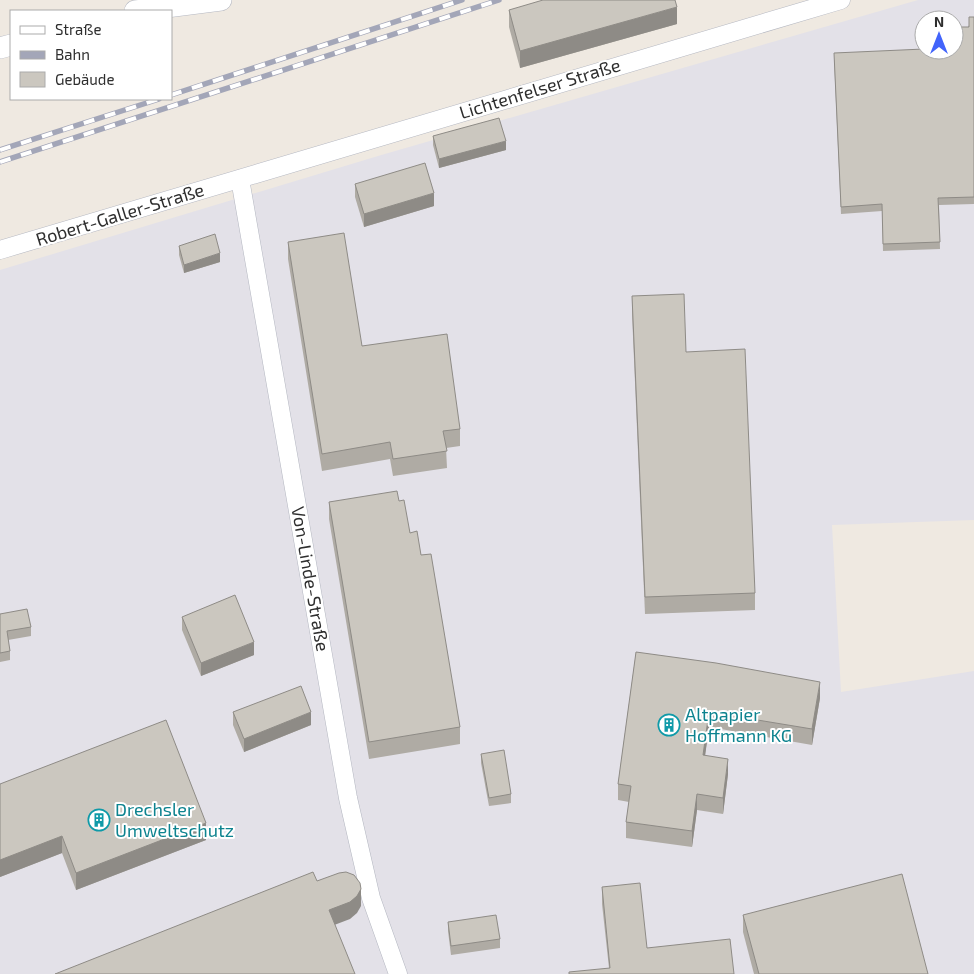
<svg xmlns="http://www.w3.org/2000/svg" width="974" height="974" font-family="'Exo 2',sans-serif">
<style>
.industrial{fill:#e3e1e8;fill-rule:evenodd}
.lines{fill:none;stroke-linecap:round;stroke-linejoin:round}
.minor-casing{stroke:#b4b7c1;stroke-width:19}
.tertiary-casing{stroke:#b4b7c1;stroke-width:22}
.minor{stroke:#fff;stroke-width:18}
.tertiary{stroke:#fff;stroke-width:21}
.rail-casing{stroke:#a3a6b8;stroke-width:5.5}
.rail{stroke:#fff;stroke-width:4;stroke-dasharray:11;stroke-linecap:butt}
.wall{fill:#afaba4}
.shaded-wall{fill:#8e8b86}
.building{fill:#cbc7bf;stroke:#8e8b86}
.labels{text-anchor:middle;stroke-width:4;stroke-linejoin:round;paint-order:stroke}
.street-label{font-size:18px;fill:#2e2e2e;stroke:#fff}
.culture-label{font-size:18px;fill:#0d838f;stroke:#fff;text-anchor:start}
</style>
<rect width="100%" height="100%" fill="#efe9e1"/>
<path class="industrial" d="M918 0H974V520L832 525 841 692 974 671V974H0V270L378 156ZM924 20H954V50H924Z"/>
<g class="lines">
<g class="minor-casing">
<g id="minor">
<polyline points="240,179 348,798 371,898 398,974"/>
<polyline points="0,250 841,0"/>
</g>
</g>
<g class="tertiary-casing">
<g id="tertiary">
<polyline points="135,11 221,0"/>
<polyline points="0,48 11,45"/>
</g>
</g>
<use href="#minor" class="minor"/>
<use href="#tertiary" class="tertiary"/>
<g class="rail-casing">
<g id="rail">
<polyline points="171,95 462,0"/>
<polyline points="0,150 159,99"/>
<polyline points="0,162 499,0"/>
</g>
</g>
<use href="#rail" class="rail"/>
</g>
<g class="wall">
<polygon points="509,10 677,24 520,68 509,27"/>
<polygon points="974,17 974,204 939,205 940,249 883,251 882,211 841,214 834,60 954,50"/>
<polygon points="433,136 506,150 439,168 433,145"/>
<polygon points="355,184 434,206 364,227 355,197"/>
<polygon points="288,242 362,346 460,429 460,446 446,448 447,468 393,476 390,459 322,471 288,259"/>
<polygon points="179,246 220,262 184,273 179,255"/>
<polygon points="632,296 686,352 755,593 755,610 645,614 632,313"/>
<polygon points="399,501 410,533 421,555 460,727 460,744 369,759 329,519 329,502"/>
<polygon points="0,614 31,627 31,636 8,640 10,651 10,660 0,662"/>
<polygon points="182,617 254,655 201,676 182,630"/>
<polygon points="636,652 820,698 812,745 709,727 705,755 728,774 723,814 697,810 692,847 626,838 626,822 629,802 618,800 618,784"/>
<polygon points="233,712 311,725 244,752 233,725"/>
<polygon points="481,754 511,794 511,803 489,806 481,763"/>
<polygon points="0,784 206,840 76,890 62,853 0,877"/>
<polygon points="602,887 647,948 734,974 609,968 602,904"/>
<polygon points="743,915 928,974 754,974 743,932"/>
<polygon points="448,922 500,939 500,948 451,955 448,931"/>
</g>
<g class="shaded-wall">
<polygon points="677,7 677,24 520,68 520,51"/>
<polygon points="506,141 506,150 439,168 439,159"/>
<polygon points="434,193 434,206 364,227 364,214"/>
<polygon points="220,253 220,262 184,273 184,265"/>
<polygon points="254,642 254,655 201,676 201,663"/>
<polygon points="820,682 820,698 812,745 812,729"/>
<polygon points="311,712 311,725 244,752 244,739"/>
<polygon points="709,712 709,727 703,771 703,755"/>
<polygon points="728,759 728,774 723,814 723,798"/>
<polygon points="697,794 697,810 692,847 692,831"/>
<polygon points="206,823 206,840 76,890 76,873"/>
<polygon points="62,836 62,853 0,877 0,860"/>
<polygon points="361,889 361,906 357,913 350,919 329,927 329,910"/>
</g>
<g class="building">
<polygon points="543,0 675,0 677,7 520,51 509,10"/>
<polygon points="969,17 974,17 974,197 938,198 940,242 883,244 882,204 841,207 834,53 924,49 954,50 954,27 969,27"/>
<polygon points="499,118 506,141 439,159 433,136"/>
<polygon points="425,163 434,193 364,214 355,184"/>
<polygon points="344,233 362,346 447,334 460,429 443,431 447,451 393,459 390,442 322,454 288,242"/>
<polygon points="215,234 220,253 184,265 179,246"/>
<polygon points="684,294 686,352 745,349 755,593 645,597 632,296"/>
<polygon points="397,491 399,501 404,500 410,533 417,531 421,555 431,554 460,727 369,742 329,502"/>
<polygon points="235,595 254,642 201,663 182,617"/>
<polygon points="27,609 31,627 7,631 10,651 0,653 0,614"/>
<polygon points="636,652 716,663 820,682 812,729 709,712 703,755 728,759 723,798 697,794 692,831 626,822 631,786 618,784"/>
<polygon points="301,686 311,712 244,739 233,712"/>
<polygon points="166,720 206,823 76,873 62,836 0,860 0,784"/>
<polygon points="504,750 511,794 489,798 481,754"/>
<polygon points="313,872 317,881 339,873 346,872 354,875 360,883 361,889 357,896 350,902 329,910 355,974 55,974"/>
<polygon points="902,874 928,974 759,974 743,915"/>
<polygon points="640,883 647,948 730,939 734,974 569,974 569,972 610,968 602,887"/>
<polygon points="496,915 500,939 451,946 448,922"/>
</g>
<defs>
<g id="building-ring" transform="scale(1.125)"><circle r="9.5" fill="#fff" stroke="#0f9aa8" stroke-width="1.5"/><path d="M-4-6H4V6H1V3H-1V6H-4ZM-2.5-4.3h1.7v1.8h-1.7ZM.8-4.3h1.7v1.8H.8ZM-2.5-1h1.7V.8h-1.7ZM.8-1h1.7V.8H.8Z" fill="#0f9aa8"/></g>
</defs>
<g fill-rule="evenodd">
<use href="#building-ring" x="669" y="725"/>
<use href="#building-ring" x="99" y="820"/>
</g>
<g class="labels">
<g class="street-label">
<text transform="translate(540 89) rotate(-17)" y="6">Lichtenfelser Straße</text>
<text transform="translate(120 215) rotate(-17)" y="6">Robert-Galler-Straße</text>
<text transform="translate(310 579) rotate(80)" y="6">Von-Linde-Straße</text>
</g>
<g class="culture-label">
<text x="685" y="721">Altpapier<tspan x="685" dy="21">Hoffmann KG</tspan></text>
<text x="115" y="816">Drechsler<tspan x="115" dy="21">Umweltschutz</tspan></text>
</g>
</g>
<rect x="10" y="10" width="162" height="90" fill="#ffffff" stroke="#ababab"/>
<rect x="20" y="26" width="25" height="8" fill="#ffffff" stroke="#ababab"/>
<text x="55" y="35" font-size="15" fill="#2e2e2e">Straße</text>
<rect x="20" y="51" width="25" height="8" fill="#a3a6b8" stroke="#ababab"/>
<text x="55" y="60" font-size="15" fill="#2e2e2e">Bahn</text>
<rect x="20" y="72" width="25" height="15" fill="#cbc7bf" stroke="#ababab"/>
<text x="55" y="85" font-size="15" fill="#2e2e2e">Gebäude</text>
<g transform="translate(939 35)"><circle r="24" fill="#ffffff" stroke="#ababab"/>
<path d="M0-4L9 19L0 12L-9 19Z" fill="#4264fb"/>
<text y="-8" font-size="14" font-weight="bold" text-anchor="middle" fill="#2e2e2e">N</text>
</g>
</svg>
